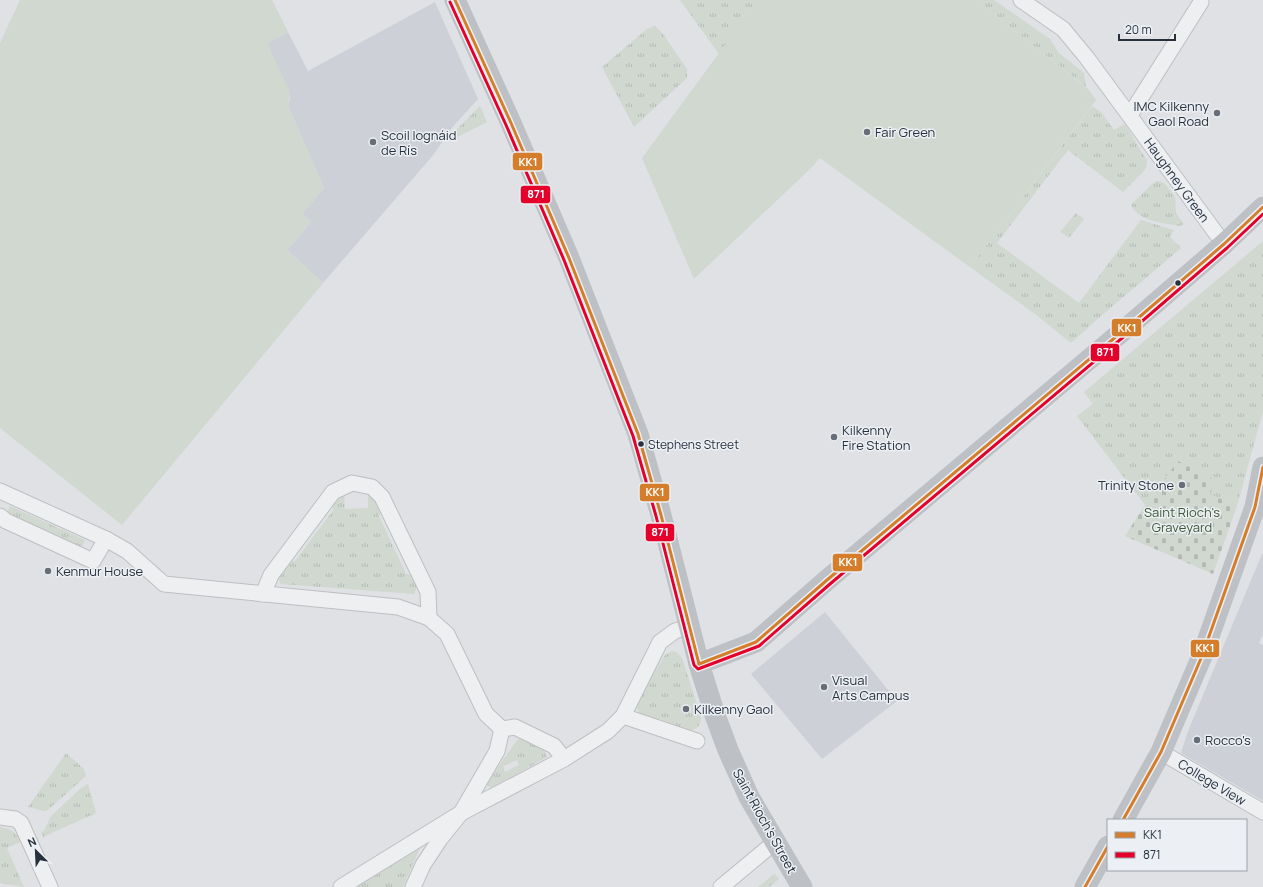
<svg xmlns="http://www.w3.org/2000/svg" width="1263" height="887" font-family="Manrope,sans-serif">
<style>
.built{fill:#cdd1d7}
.grass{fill:url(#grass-tufts);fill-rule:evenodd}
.cemetery{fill:url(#cemetery-stones)}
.pitch{fill:#d0d8d0}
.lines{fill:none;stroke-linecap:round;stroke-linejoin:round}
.street-casing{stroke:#bdbfc2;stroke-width:17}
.street{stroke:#eeeff1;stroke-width:15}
.secondary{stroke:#bdc0c4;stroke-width:21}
.bus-1-casing{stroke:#ecf0f4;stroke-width:6}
.bus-2-casing{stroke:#ecf0f4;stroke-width:6}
.bus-1{stroke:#d47d2b;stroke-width:3}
.bus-2{stroke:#e4002b;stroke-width:3}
.poi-dot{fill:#676e77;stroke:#ecf0f4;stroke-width:1.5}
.bus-dot{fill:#27303c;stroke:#ecf0f4;stroke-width:1.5}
.labels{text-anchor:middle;stroke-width:3;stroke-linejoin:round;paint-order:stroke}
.bus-label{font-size:12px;fill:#27303c;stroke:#ecf0f4;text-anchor:start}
.poi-label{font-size:13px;fill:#27303c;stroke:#ecf0f4;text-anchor:start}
.street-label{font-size:13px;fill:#27303c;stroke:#ecf0f4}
.park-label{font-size:13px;fill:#3d5735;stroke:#ecf0f4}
.line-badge{stroke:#ecf0f4;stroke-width:1.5}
.badge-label{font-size:11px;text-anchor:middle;font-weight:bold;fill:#fff}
</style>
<defs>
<pattern id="grass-tufts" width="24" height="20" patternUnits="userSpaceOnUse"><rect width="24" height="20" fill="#d0d8d0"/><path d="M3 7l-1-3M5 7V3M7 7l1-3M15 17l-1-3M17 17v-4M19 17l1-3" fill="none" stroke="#b3bab4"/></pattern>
<pattern id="cemetery-stones" width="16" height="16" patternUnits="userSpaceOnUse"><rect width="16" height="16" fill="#d0d8d0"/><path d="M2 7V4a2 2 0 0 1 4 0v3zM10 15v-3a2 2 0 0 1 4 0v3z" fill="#b3bab4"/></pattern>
</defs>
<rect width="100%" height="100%" fill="#dfe1e4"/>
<g class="built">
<polygon points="435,2 478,99 450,130 434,154 323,283 287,250 311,222 302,214 324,188 288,106 290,98 267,43 288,32 308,71"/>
<polygon points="1262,554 1263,554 1263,634 1259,643 1263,645 1263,801 1181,753 1188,731"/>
<polygon points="825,612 897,701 822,759 751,674"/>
</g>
<g class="grass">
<polygon points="680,0 758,0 719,54"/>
<polygon points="976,0 994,0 1050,39 1059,53 1084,73 1086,87"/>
<polygon points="655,26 663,34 687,69 687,78 634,127 602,67 647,29"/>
<polygon points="480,106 487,122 455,138 453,137 452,135 453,133"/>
<polygon points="1092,106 1101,112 1114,130 1125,124 1147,161 1146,168 1143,172 1123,192 1068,150 997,243 1079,303 1141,220 1174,230 1170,237 1181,248 1101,316 1071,343 1035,314 970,267"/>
<path d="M1157 181 1162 182 1166 185 1175 197 1176 213 1184 224 1180 226C1165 223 1139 222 1131 205L1152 184Z"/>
<polygon points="1076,213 1084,219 1069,238 1060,232"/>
<polygon points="1263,241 1263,411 1237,506 1210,494 1178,461 1145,505 1077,416 1093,404 1084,392"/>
<polygon points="368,493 382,504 379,516 406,574 413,575 418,584 414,594 281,584 276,575 287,561 295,561 334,509 329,504 337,494 344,494 345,509 368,508"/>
<polygon points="10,506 85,540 82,547 7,513"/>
<path d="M672 651 676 652 682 658 701 716C701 724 699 728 691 731L660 719 649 720 641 715 637 709V701L665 655Z"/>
<path d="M522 739 544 750 547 757 491 788 488 786 487 783 517 740ZM517 760 519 765 505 772 503 766Z"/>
<polygon points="66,753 84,769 86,776 48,810 44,811 28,807"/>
<polygon points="88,784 96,813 43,837 41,832 44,831 51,816 81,788"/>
<path d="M0 827C12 830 16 831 20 842L7 848 24 887 0 883Z"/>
<polygon points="420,848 403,887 357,887"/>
<polygon points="774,874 779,879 769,887 758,887"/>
</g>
<polygon class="cemetery" points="1178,461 1216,481 1210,494 1237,506 1213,574 1125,536 1145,505"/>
<g class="pitch">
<polygon points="20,0 272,0 288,32 267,43 290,92 288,106 324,188 302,214 311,222 287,250 323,283 122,525 0,428 0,43"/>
<polygon points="758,0 976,0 1089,90 1096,100 970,267 820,158 810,169 694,279 642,158"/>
</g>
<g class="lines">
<g class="street-casing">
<g id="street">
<polyline points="1021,0 1063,29 1087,58 1224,244"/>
<polyline points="1130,115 1201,2"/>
<polyline points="0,491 106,539 127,551 164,584 398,607 429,618"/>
<polyline points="0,516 6,521 93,561 106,539"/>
<polyline points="263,594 271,575 333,492 352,483 372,487 382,497 428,592 429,618 447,634 486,714 502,729"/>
<polyline points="623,716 697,741"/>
<polyline points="502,729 515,727 554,746 564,759"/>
<polyline points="1161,752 1263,812"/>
<polyline points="0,817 15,819 21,823 50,887"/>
<polyline points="341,887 461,813 564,759 608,731 623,716 660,642 675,631 690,626"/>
<polyline points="413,887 423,865 440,839 461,813 497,751 502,729"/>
<polyline points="721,887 775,842"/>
</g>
</g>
<use href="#street" class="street"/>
<g class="secondary">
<polyline points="455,0 511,123 569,258 638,434 661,515 699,664 715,715 728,750 749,797 802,887"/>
<polyline points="699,664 756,642 827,580 1137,319 1224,244 1263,207"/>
<polyline points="1123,820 1161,752 1202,656 1255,507 1263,467"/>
<polyline points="1085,887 1108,846"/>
</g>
<g class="bus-1-casing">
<g id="bus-1">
<polyline points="455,0 511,123 569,258 638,434 661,515 699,664"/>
<polyline points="699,664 756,642 827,580 1137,319 1224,244 1263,207"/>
<polyline points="1123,820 1161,752 1202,656 1255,507 1263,467"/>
<polyline points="1085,887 1108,846"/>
</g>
</g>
<g class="bus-2-casing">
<polyline id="bus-2" points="450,2 506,125 564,260 633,436 656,516 694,665 698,669 759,646 830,584 1140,323 1227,248 1263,214"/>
</g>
<use href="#bus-1" class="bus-1"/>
<use href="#bus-2" class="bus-2"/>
</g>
<g class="poi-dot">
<circle cx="1217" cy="113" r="4"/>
<circle cx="867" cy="132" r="4"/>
<circle cx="373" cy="142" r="4"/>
<circle cx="834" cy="437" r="4"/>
<circle cx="1182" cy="485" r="4"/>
<circle cx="48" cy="571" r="4"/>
<circle cx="824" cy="687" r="4"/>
<circle cx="686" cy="709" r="4"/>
<circle cx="1197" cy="740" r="4"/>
</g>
<g class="bus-dot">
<circle cx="1178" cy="283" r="3.5"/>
<circle cx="641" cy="444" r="3.5"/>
</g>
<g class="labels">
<g class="bus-label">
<text x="648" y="449">Stephens Street</text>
</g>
<g class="poi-label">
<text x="1209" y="111" text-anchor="end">IMC Kilkenny<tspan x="1209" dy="15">Gaol Road</tspan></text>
<text x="875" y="137">Fair Green</text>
<text x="381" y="140">Scoil Iognáid<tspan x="381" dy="15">de Rís</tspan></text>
<text x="842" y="435">Kilkenny<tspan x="842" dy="15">Fire Station</tspan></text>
<text x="1174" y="490" text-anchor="end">Trinity Stone</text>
<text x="56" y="576">Kenmur House</text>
<text x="832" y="685">Visual<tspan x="832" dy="15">Arts Campus</tspan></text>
<text x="694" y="714">Kilkenny Gaol</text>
<text x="1205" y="745">Rocco's</text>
</g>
<g class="street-label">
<text transform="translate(1177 180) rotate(54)" y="5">Haughney Green</text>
<text transform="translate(1212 782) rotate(31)" y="5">College View</text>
<text transform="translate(765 821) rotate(61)" y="5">Saint Rioch's Street</text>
</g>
<g class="park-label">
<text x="1182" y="517">Saint Rioch's<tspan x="1182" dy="15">Graveyard</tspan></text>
</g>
</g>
<g class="line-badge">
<rect x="512" y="152" width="31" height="19" rx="4" fill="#d47d2b"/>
<rect x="520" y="185" width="31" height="19" rx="4" fill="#e4002b"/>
<rect x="1111" y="318" width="31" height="19" rx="4" fill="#d47d2b"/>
<rect x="1090" y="343" width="30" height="19" rx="4" fill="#e4002b"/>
<rect x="639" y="483" width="31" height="19" rx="4" fill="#d47d2b"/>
<rect x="645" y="523" width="30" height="19" rx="4" fill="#e4002b"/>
<rect x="832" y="553" width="31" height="19" rx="4" fill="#d47d2b"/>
<rect x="1190" y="639" width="30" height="19" rx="4" fill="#d47d2b"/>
</g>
<g class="badge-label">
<text x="528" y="166">KK1</text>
<text x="536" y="198">871</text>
<text x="1127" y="332">KK1</text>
<text x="1105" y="356">871</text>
<text x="655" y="496">KK1</text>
<text x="660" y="536">871</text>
<text x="848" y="566">KK1</text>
<text x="1205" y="652">KK1</text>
</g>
<rect x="1107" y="819" width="140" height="52" fill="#ecf0f4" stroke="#9da3aa"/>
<rect x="1115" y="832" width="20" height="6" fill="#d47d2b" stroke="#9da3aa"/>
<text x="1143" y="839" font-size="12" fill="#27303c">KK1</text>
<rect x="1115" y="852" width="20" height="6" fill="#e4002b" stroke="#9da3aa"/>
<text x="1143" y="859" font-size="12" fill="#27303c">871</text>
<g transform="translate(36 851) rotate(336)" stroke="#ecf0f4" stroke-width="3" paint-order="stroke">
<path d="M0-3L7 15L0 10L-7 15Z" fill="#27303c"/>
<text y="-6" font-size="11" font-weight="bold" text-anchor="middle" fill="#27303c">N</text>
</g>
<path d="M1119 34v6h56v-6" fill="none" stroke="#27303c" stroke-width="2"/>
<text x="1125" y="34" font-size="12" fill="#27303c" stroke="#ecf0f4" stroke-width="3" paint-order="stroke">20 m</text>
</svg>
